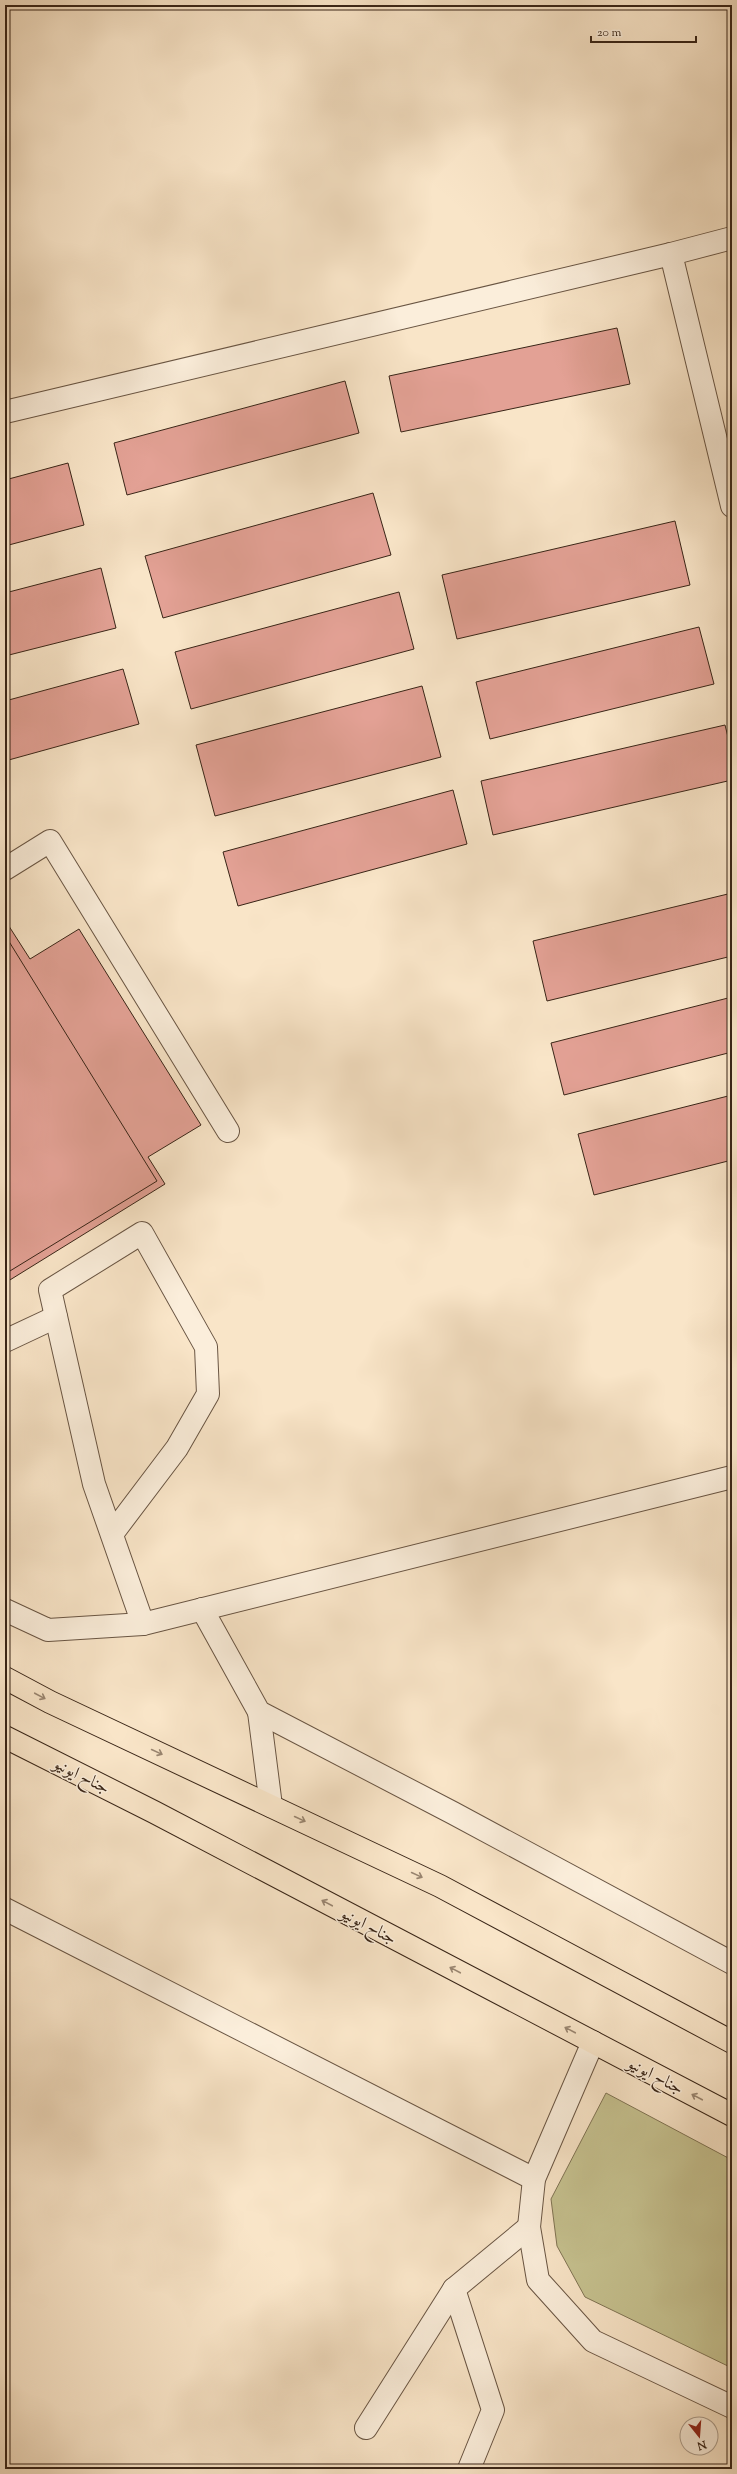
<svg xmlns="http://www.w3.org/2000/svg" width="737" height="2474" font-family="'Sorts Mill Goudy',Amiri,serif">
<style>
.green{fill:#c6c290;stroke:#807454}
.building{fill:#e3a195;stroke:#392517}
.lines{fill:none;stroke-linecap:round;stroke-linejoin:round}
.minor-casing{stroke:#695543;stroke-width:24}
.major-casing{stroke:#392517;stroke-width:24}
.minor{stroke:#fbeedb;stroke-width:22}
.major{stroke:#f9e5c8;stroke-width:22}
.oneway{stroke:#998570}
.labels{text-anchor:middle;stroke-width:3;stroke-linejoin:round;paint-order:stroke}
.street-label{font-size:17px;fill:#392517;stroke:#fbeedb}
</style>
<rect width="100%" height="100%" fill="#f9e5c8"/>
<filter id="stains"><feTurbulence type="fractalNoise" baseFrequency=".005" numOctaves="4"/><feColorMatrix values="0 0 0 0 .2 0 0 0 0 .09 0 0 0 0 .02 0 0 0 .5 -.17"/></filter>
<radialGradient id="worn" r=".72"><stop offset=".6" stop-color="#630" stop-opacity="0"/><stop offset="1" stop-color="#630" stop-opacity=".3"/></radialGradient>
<polygon class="green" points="606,2093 732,2160 732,2368 585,2297 557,2246 551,2199"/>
<g class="building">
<polygon points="617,328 630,384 401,432 389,376"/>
<polygon points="345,381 359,433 127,495 114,443"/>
<polygon points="68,463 84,525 5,546 5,480"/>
<polygon points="373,493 391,555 163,618 145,556"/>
<polygon points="675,521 690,585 457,639 442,575"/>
<polygon points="101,568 116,628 5,656 5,593"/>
<polygon points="399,592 414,649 191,709 175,652"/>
<polygon points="699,627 714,684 490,739 476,682"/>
<polygon points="123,669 139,724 5,761 5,701"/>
<polygon points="422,686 441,757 215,816 196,745"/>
<polygon points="725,725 732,753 732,780 493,835 481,781"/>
<polygon points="453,790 467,844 238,906 223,852"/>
<polygon points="732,893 732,956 547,1001 533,941"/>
<polygon points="5,920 30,959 79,929 201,1125 148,1157 165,1184 5,1283"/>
<polygon points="5,935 157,1181 5,1274"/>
<polygon points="732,997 732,1052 564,1095 551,1043"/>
<polygon points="732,1095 732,1160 594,1195 578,1134"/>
</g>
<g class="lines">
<g class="minor-casing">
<g id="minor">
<polyline points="671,254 732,506"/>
<polyline points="5,412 671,254 732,238"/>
<polyline points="5,869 50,841 228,1131"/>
<polyline points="5,1341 56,1317"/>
<polyline points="112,1534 177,1448 208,1394 206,1347 142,1233 50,1290 94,1484 143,1624"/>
<polyline points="202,1609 259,1712 453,1813 732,1963"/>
<polyline points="5,1610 48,1630 143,1624 732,1477"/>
<polyline points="259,1712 271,1806"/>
<polyline points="5,1909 534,2179"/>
<polyline points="593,2042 534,2179 529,2227 538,2280 593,2341 732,2407"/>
<polyline points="454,2289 493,2410 469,2469"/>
<polyline points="366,2428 454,2289 529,2227"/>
</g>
</g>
<g class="major-casing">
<g id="major">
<polyline points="5,1678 50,1702 440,1886 732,2042"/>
<polyline points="5,1737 154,1812 732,2115"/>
</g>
</g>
<use href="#minor" class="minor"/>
<use href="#major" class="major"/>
</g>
<defs><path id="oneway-shaft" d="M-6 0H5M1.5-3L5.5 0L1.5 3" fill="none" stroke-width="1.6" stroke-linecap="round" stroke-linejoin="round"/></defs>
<g class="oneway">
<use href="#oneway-shaft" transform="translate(40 1696) rotate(28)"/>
<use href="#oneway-shaft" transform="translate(157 1752) rotate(25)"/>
<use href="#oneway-shaft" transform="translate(300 1819) rotate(25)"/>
<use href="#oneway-shaft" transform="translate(417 1875) rotate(25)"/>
<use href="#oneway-shaft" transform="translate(327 1903) rotate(-152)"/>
<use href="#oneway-shaft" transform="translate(455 1970) rotate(-152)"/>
<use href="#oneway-shaft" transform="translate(570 2030) rotate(-152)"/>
<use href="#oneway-shaft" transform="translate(697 2097) rotate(-152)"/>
</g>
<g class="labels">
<g class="street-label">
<text transform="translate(82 1775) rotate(27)" y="6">جناح ایونیو</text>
<text transform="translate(369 1925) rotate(28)" y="6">جناح ایونیو</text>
<text transform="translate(656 2075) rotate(28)" y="6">جناح ایونیو</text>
</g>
</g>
<rect width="737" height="2474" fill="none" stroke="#f9e5c8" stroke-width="20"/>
<rect x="6" y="6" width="725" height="2462" fill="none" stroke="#392517" stroke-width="2"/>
<rect x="10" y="10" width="717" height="2454" fill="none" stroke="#392517"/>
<g transform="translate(699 2436) rotate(163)"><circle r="19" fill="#fbeedb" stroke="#ad9e8d"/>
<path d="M0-3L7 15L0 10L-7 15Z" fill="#8f2418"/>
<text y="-6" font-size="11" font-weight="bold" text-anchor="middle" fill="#392517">N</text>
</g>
<path d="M591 36v6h105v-6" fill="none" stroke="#392517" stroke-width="2"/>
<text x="597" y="36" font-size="12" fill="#392517" stroke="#fbeedb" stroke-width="3" paint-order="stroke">20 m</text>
<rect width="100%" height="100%" filter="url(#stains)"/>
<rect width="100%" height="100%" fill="url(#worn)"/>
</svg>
